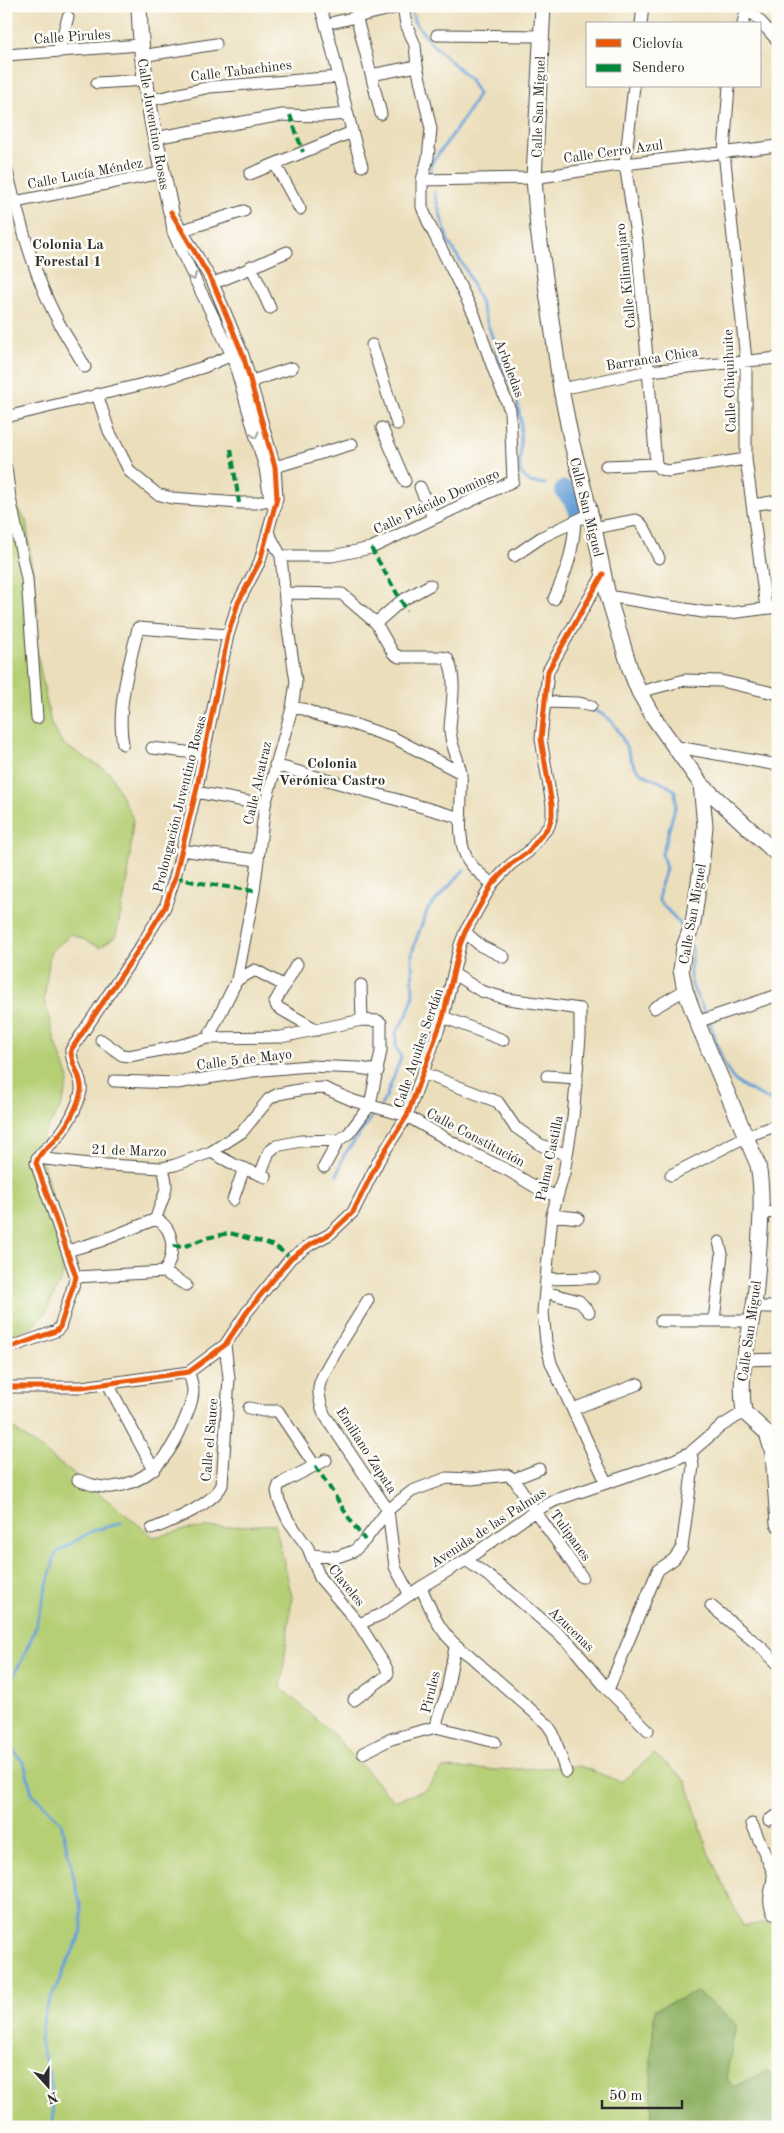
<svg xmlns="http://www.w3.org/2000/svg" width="784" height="2133" viewBox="0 0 784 2133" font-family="'Old Standard TT',serif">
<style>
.green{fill:#b5cf74;stroke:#707d50}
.forest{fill:#90b266;stroke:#5e6e48}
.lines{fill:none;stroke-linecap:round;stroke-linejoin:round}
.stream{stroke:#68a0d7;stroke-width:3}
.river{stroke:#68a0d7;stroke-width:19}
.minor-casing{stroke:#484641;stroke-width:13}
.tertiary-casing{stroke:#484641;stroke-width:17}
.minor{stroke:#fff;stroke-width:11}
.tertiary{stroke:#fff;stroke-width:15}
.quiet{stroke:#00873e;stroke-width:4;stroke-dasharray:8 4;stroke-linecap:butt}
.cycleway-casing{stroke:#fdfcf7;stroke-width:8}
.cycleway{stroke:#e8590c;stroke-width:5}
.oneway{stroke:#a0a0a0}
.labels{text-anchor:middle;stroke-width:5;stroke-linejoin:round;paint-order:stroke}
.street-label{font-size:14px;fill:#2b2b2b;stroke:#fdfcf7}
.neighbourhood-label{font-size:15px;font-weight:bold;fill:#2b2b2b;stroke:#fdfcf7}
</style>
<rect width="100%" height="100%" fill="#fdfcf7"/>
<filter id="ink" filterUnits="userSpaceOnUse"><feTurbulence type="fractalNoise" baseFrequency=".02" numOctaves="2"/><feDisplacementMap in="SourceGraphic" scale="10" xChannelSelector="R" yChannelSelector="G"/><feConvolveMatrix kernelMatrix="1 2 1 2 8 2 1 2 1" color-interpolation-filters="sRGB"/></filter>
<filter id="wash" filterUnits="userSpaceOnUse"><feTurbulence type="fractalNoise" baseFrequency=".0096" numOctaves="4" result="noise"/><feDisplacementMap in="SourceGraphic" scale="20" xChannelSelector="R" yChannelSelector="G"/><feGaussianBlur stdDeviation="1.12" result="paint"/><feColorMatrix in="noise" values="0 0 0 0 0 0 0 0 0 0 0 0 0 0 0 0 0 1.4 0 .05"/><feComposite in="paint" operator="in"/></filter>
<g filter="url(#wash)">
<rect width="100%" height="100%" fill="#ebdebb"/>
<path class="green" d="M6 492 26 520 38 612 30 617 51 724 63 744 110 773 133 819 128 879 116 936 100 947 71 934 50 953 44 1000 55 1041 69 1079 62 1105 38 1143 58 1221 63 1275 45 1314 31 1328 6 1335Z
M6 1423 87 1484 154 1537 188 1529 275 1524 292 1597 281 1688 333 1734 394 1801 425 1790 443 1768 498 1770 580 1766 621 1782 654 1754 686 1780 708 1852 743 1926 778 1921V2085L767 2071 733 2087 726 2078 736 2024 655 2009 651 2058 652 2127H6Z"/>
<path class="forest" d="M697 1992 736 2024 726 2078 734 2087 768 2071 778 2085V2127H652L651 2058 655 2009Z"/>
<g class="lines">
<path class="stream" d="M411 6 414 21 431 43 469 78 478 94C466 119 447 141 431 164L432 175
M434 192 448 241 466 270 479 299 505 374 516 396 521 422 520 461 521 473 529 482 545 484
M591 709C615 718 618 729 628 751 630 757 633 765 637 769 647 779 664 781 675 791L676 804 662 854 666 869 660 888 659 901C667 911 679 919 684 931
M691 946C695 954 689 964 690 974 690 988 701 1002 706 1015
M709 1021C716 1038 723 1073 738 1083 752 1093 765 1094 778 1107
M381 1105 386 1097 401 1057 396 1047V1033L407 1015 413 998 412 953 417 937 428 909 464 870
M337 1175 344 1155 377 1110
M6 1689 22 1660 34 1632 56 1553 92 1531 121 1523
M6 1726 11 1748 24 1763 32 1793 61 1822 81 1908 82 1931 45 2011 40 2041 50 2078 54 2127"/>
<path class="river" d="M564 490 576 504 578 511"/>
</g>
</g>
<g filter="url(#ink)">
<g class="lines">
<g class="minor-casing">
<path id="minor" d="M320 6C337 59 345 113 362 166
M747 7 778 41
M356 15 381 114
M641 24 643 6
M743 24 747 6
M437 35 541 36
M58 52 68 17
M6 55 140 45
M141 56 216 44
M371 75 417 66
M97 83 145 80
M634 86 625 164 637 241 656 464
M729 86 724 152 746 360V459L766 608
M147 101 210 87 339 77
M154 138 282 115 323 116 347 114
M275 164 300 209
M6 168C18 214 34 276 56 317 64 334 76 350 85 367
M250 174 352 132
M422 180 534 178 625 164 778 146
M15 202 161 173
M171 217 173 232 184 257 232 355 265 468 270 500 275 508
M176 232 244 211
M251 266 270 308
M213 283C238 275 262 262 287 252
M372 345 397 424
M252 381 292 368
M561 389 649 371 778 358
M97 394 109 431 130 472 157 494 172 498 239 503H256L276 498
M6 417 164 379 204 367 232 355
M382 428 405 481
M606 466 656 464 660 469 668 471 746 459
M275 467 352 444
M6 468 10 498 27 579 37 718
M420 487 433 518
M752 505 778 501
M594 528 636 520C646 524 653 548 659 558
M281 556H332L371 548 513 481 510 410 494 371 474 314 429 224 422 207V180L428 158 431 129 417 66 415 45 406 24 403 6 335 22
M514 556 542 537 590 514
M286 593 342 594 376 623 393 653 399 657H440L447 658C458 677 451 708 450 729 450 744 459 759 461 774 463 798 455 840 468 860 474 870 484 877 492 884
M608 596 703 612 730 613 778 607
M554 599C567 570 573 553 575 521
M376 623 401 601 430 585
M639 692 685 680 721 681 778 694
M545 702 579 703 591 706
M292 708 304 709 320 716 347 722 394 738 461 773
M123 744C116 709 130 662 138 628L228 635
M672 746 778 765
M152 748 203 754
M275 765 461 818
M196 792 265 805
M181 850 257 860
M465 932 481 946 504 957
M297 964 275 1002 277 1007 317 1030
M454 974 481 991 508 999 580 1009V1037L573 1118 564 1173 552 1215 543 1312 546 1342 551 1363 606 1482
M237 980 255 970 285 986
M361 985 362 1020
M654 1008 685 990
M443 1017 503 1040
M697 1022 778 995
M208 1038 237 980 254 891 265 805 292 708 296 682 287 622 281 556 268 532
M101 1040 122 1055 129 1056 166 1049 208 1038 281 1037 362 1020 378 1021 381 1023V1051L370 1105 349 1133 339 1140 301 1141 276 1146 269 1152 260 1175
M423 1073 498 1102 515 1127 541 1145 567 1155
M547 1076 577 1078
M114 1081 177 1083 252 1071 309 1066 359 1068 378 1071
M211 1152 235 1165 266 1177
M37 1158 89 1164 162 1168 175 1165 211 1152 242 1132 269 1099 278 1094 304 1089 324 1088 354 1101 407 1116 464 1149 509 1171 542 1191 557 1196
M324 1167 339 1140
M671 1175 747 1136 778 1125
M233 1200 244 1168
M761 1213 778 1212
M552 1215 578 1218
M67 1251 101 1241 156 1219
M164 1272 186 1285
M76 1277 164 1272C175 1256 176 1229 156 1219 161 1198 172 1190 162 1168
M546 1279 594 1278
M545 1292 579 1301 589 1312
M368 1300C359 1316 320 1373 319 1387 318 1396 321 1405 324 1414L388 1510 395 1567 410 1595
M754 1307H778
M714 1320 722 1254 719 1242
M661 1321H751
M6 1349 56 1331 60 1327 76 1277 36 1163C39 1152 48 1148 55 1140 66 1128 78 1107 81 1091 83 1077 70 1064 71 1050L141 946 165 907 175 877 196 792 228 635 238 603 260 561 277 498 275 467 243 355 213 283 171 212
M743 1360 778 1359
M108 1384 154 1470
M6 1387H82L189 1372 225 1345 247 1312 291 1258 311 1244 330 1234 353 1212 379 1160 407 1116 443 1017 460 945 465 932 492 884 511 864 528 852 549 826 552 816V805L541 739 548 671 603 574
M249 1408 263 1411H278L315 1466
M573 1409 638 1384
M326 1460 285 1481 279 1485 277 1491 279 1501 288 1520 308 1548 320 1578 359 1624 386 1667 388 1673 385 1677 354 1700
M514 1479 539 1469
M78 1480C89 1484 100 1488 112 1487 148 1483 170 1456 183 1424 187 1413 193 1403 193 1391 193 1385 190 1378 189 1372
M152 1529C172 1521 212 1505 222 1485L229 1378 225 1345
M311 1555 337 1557 354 1551 365 1540 388 1510 412 1491 447 1478 472 1479 507 1475 514 1479 535 1511 582 1577
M466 1560 504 1587 570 1644 608 1690 648 1730
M421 1587C434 1617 441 1637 469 1655L547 1724 553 1733 566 1772
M711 1606 762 1648 778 1664
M359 1624 382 1614 421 1587 466 1560 535 1511 556 1500 674 1460 691 1452 720 1427 744 1412
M608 1690 658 1570 674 1559 682 1548 693 1466 691 1452
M436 1727 495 1742
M363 1753 391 1739 436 1727 438 1717 446 1696 455 1647
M769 1820 778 1815
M752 1824 773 1872C774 1888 765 1897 773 1913L778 1914"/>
</g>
<g class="tertiary-casing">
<path id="tertiary" d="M139 6C141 78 156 143 171 212
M543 6 534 178 538 229 561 389 572 444 594 528 608 596 631 672 639 692 654 718 701 784 778 855
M701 784 705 826 701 868 693 923 684 947 681 970 685 990 697 1022 758 1165C764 1197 760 1229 758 1261 757 1276 756 1291 754 1306 748 1345 738 1371 744 1412L767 1433 773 1453 778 1524"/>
</g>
<use href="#minor" class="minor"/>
<use href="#tertiary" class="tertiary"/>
<path class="quiet" d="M290 115 303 152
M231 449 239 503
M371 548 407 611
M175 877 194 882 254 891
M173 1246 183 1247 206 1238 230 1233 275 1246 291 1258
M315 1466C333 1490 346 1517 365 1540"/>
<g class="cycleway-casing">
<path id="cycleway" d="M6 1349 56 1331 60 1327 76 1277 36 1163C39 1152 48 1148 55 1140 66 1128 78 1107 81 1091 83 1077 70 1064 71 1050L141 946 165 907 175 877 196 792 228 635 238 603 260 561 277 498 275 467 243 355 213 283 171 212
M6 1387H82L189 1372 225 1345 247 1312 291 1258 311 1244 330 1234 353 1212 379 1160 407 1116 443 1017 460 945 465 932 492 884 511 864 528 852 549 826 552 816V805L541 739 548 671 603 574"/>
</g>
<use href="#cycleway" class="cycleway"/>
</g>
<defs><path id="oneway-chevron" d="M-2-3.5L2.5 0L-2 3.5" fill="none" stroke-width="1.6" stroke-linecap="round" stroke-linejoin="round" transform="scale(1.25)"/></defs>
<g class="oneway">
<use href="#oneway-chevron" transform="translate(193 277) rotate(65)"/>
<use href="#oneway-chevron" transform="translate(255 435) rotate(74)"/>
</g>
</g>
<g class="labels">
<g class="street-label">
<text transform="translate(72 36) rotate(-4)" y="5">Calle Pirules</text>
<text transform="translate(241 70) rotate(-7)" y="5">Calle Tabachines</text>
<text transform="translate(538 107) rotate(-88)" y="5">Calle San Miguel</text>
<text transform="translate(154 124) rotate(80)" y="5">Calle Juventino Rosas</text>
<text transform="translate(613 151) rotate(-8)" y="5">Calle Cerro Azul</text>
<text transform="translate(85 173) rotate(-11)" y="5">Calle Lucía Méndez</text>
<text transform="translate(625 276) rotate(-96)" y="5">Calle Kilimanjaro</text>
<text transform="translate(652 358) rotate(-9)" y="5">Barranca Chica</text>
<text transform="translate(510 368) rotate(69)" y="5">Arboledas</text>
<text transform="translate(729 381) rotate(-92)" y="5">Calle Chiquihuite</text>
<text transform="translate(436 501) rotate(-25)" y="5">Calle Plácido Domingo</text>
<text transform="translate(587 507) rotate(76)" y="5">Calle San Miguel</text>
<text transform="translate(257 783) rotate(-77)" y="5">Calle Alcatraz</text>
<text transform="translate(179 804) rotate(-76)" y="5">Prolongación Juventino Rosas</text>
<text transform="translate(692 914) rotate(-80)" y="5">Calle San Miguel</text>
<text transform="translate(418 1048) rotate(-71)" y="5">Calle Aquiles Serdán</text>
<text transform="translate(244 1059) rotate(-7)" y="5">Calle 5 de Mayo</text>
<text transform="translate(476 1137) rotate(28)" y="5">Calle Constitución</text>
<text transform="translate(129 1150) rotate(2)" y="5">21 de Marzo</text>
<text transform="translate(549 1158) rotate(-78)" y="5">Palma Castilla</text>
<text transform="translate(749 1331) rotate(-82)" y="5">Calle San Miguel</text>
<text transform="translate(209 1440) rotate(-85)" y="5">Calle el Sauce</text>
<text transform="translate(367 1450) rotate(57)" y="5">Emiliano Zapata</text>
<text transform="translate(488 1527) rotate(-33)" y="5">Avenida de las Palmas</text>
<text transform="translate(571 1535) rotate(54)" y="5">Tulipanes</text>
<text transform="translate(347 1585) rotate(51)" y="5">Claveles</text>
<text transform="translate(572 1629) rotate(44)" y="5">Azucenas</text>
<text transform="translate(430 1692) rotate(-76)" y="5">Pirules</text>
</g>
<g class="neighbourhood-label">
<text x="68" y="249">Colonia La<tspan x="68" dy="17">Forestal 1</tspan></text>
<text x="332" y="768">Colonia<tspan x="332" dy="17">Verónica Castro</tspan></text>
</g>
</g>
<rect width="784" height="2133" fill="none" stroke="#fdfcf7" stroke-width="25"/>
<rect x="586" y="22" width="175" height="65" fill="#fdfcf7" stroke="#a9a8a5"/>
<rect x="596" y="39" width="25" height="8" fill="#e8590c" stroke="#a9a8a5"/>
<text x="632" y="48" font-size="15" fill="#2b2b2b">Ciclovía</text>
<rect x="596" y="64" width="25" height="8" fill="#00873e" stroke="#a9a8a5"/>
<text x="632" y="72" font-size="15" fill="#2b2b2b">Sendero</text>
<g transform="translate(48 2086) rotate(159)" stroke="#fdfcf7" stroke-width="4" paint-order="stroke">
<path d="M0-4L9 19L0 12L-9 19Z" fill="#2b2b2b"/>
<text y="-8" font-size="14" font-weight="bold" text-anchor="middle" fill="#2b2b2b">N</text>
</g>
<path d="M602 2100v8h80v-8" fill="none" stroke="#2b2b2b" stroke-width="2.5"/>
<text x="609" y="2100" font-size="15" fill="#2b2b2b" stroke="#fdfcf7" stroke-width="4" paint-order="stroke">50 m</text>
</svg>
